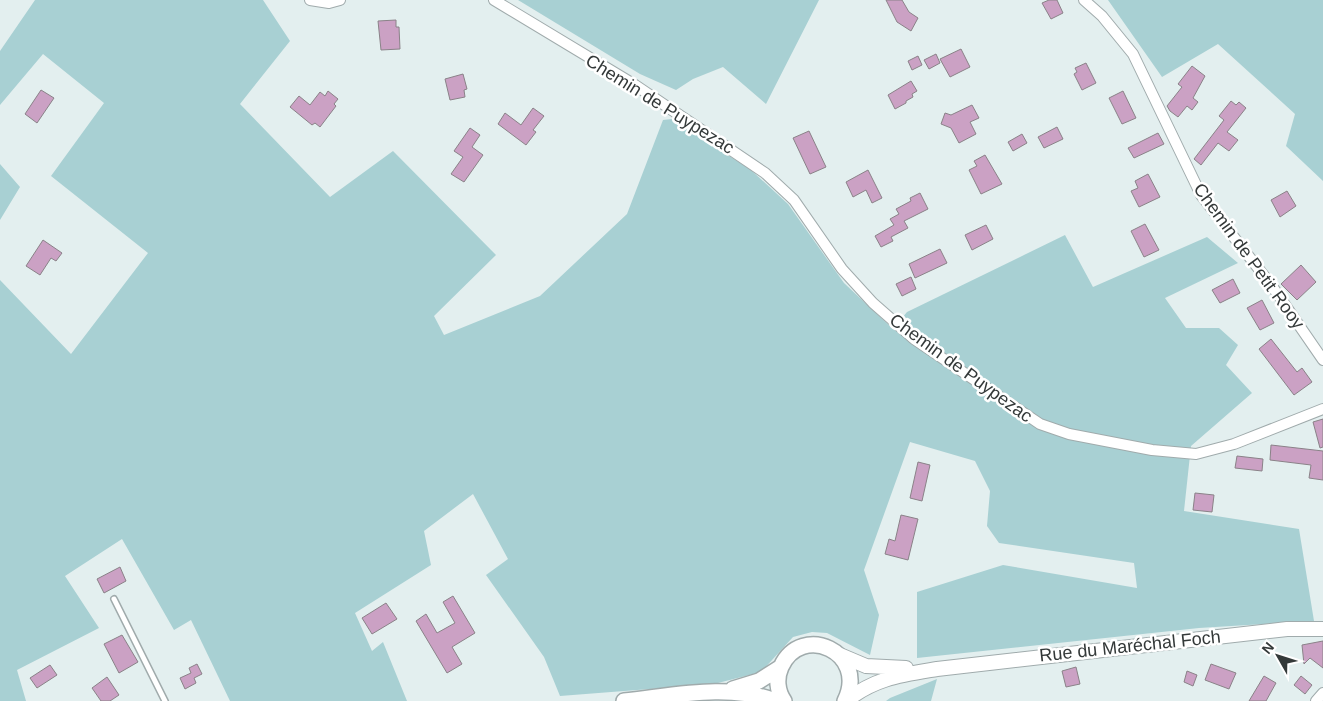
<svg xmlns="http://www.w3.org/2000/svg" width="1323" height="701" viewBox="0 0 1323 701" font-family="Arial,sans-serif">
<style>
.green{fill:#a8d0d3}
.building{fill:#cba1c4;stroke:#8a8288}
.lines{fill:none;stroke-linecap:round;stroke-linejoin:round}
.lane-casing{stroke:#a0abac;stroke-width:8}
.street-casing{stroke:#a0abac;stroke-width:12}
.secondary-casing{stroke:#a0abac;stroke-width:16}
.primary-casing{stroke:#a0abac;stroke-width:18}
.lane{stroke:#fff;stroke-width:5}
.street{stroke:#fff;stroke-width:10}
.secondary{stroke:#fff;stroke-width:14}
.primary{stroke:#fff;stroke-width:15}
.labels{text-anchor:middle;stroke-width:5;stroke-linejoin:round;paint-order:stroke}
.street-label{font-size:18px;fill:#343939;stroke:#fff}
</style>
<rect width="100%" height="100%" fill="#e3efef"/>
<path class="green" d="M35 0H263L290 41 240 104 330 197 393 151 496 255 434 316 444 335 540 296 627 214 663 120 672 119 751 170 788 204 844 283 893 329 907 312 1065 235 1093 287 1207 237 1238 263 1165 298 1186 328H1219L1238 345 1226 365 1252 393 1191 446 1184 511 1299 529 1314 621 1199 628 917 658V592L1003 565 1137 588 1134 563 999 543 987 526 990 491 975 461 910 442 864 570 879 615 870 655 827 633 812 632 793 637 761 672 714 684 560 696 544 657 486 575 508 559 473 494 424 531 431 565 355 613 372 651 383 642 407 701H230L191 620 174 630 122 539 65 576 99 628 17 670 26 701H0V280L71 354 148 253 51 176 104 103 43 54 0 105V51Z
M518 0H819L766 104 723 67 693 79 676 90 640 74Z
M1108 0H1323V181L1286 146 1295 114 1218 44 1162 77Z
M0 164 20 187 0 220Z
M937 679 931 701H886L890 698Z"/>
<path class="building" d="M886 0H902L909 12 918 18 911 31 897 22Z
M1049 0H1057L1063 13 1051 19 1042 3Z
M396 20V27H399L400 49 381 50 378 21Z
M961 49 970 67 950 77 940 59Z
M936 54 940 63 929 69 924 60Z
M918 56 922 65 912 70 908 61Z
M1086 63 1096 83 1082 90 1074 74 1077 72 1075 68Z
M1192 66 1205 76 1193 98 1198 102 1192 110 1187 106 1178 117 1170 111 1167 106 1182 87 1178 84Z
M463 74 467 89 464 90 465 97 450 100 445 79Z
M911 81 917 91 912 94 913 97 906 101V103L895 109 888 95Z
M41 90 54 98 37 123 25 114Z
M328 91 338 99 334 104 336 106 320 127 315 123 312 125 290 107 299 96 310 105 320 92 325 96Z
M1123 91 1136 118 1122 124 1109 98Z
M1231 101 1236 105 1239 102 1246 108 1227 132 1238 140 1229 151 1218 143 1201 165 1194 159 1224 120 1219 116Z
M972 105 979 118 970 122 976 134 959 143 951 128 941 124 945 113 951 115Z
M533 108 544 116 533 130 536 132 526 145 498 124 505 113 521 125Z
M1057 127 1063 139 1044 148 1038 137Z
M470 128 480 135 472 147 483 155 464 182 451 174 463 157 454 151Z
M809 131 826 167 810 174 793 138Z
M1158 133 1164 144 1134 158 1128 148Z
M1022 134 1027 143 1013 151 1008 142Z
M985 155 1002 184 981 194 969 170 977 166 974 161Z
M868 170 882 198 872 203 866 190 853 197 846 182Z
M1148 174 1160 197 1139 207 1131 191 1138 188 1135 181Z
M1287 191 1296 206 1280 217 1271 200Z
M920 193 928 209 904 221 908 228 891 237 893 241 881 247 875 236 894 225 890 219 899 214 896 209 911 201 910 198Z
M1145 224 1159 250 1144 257 1131 231Z
M986 225 993 239 972 250 965 235Z
M43 240 62 253 56 261 51 258 40 275 26 266Z
M940 249 947 263 915 278 909 264Z
M1301 265 1316 282 1297 300 1281 284Z
M911 277 916 289 902 296 896 284Z
M1233 279 1240 293 1220 303 1212 290Z
M1262 300 1274 323 1260 330 1247 308Z
M1271 339 1297 372 1302 368 1312 382 1294 395 1259 349Z
M1323 419V447L1320 448 1313 422Z
M1271 445 1323 451V480L1309 478 1311 465 1270 460Z
M1237 456 1263 459 1262 471 1235 468Z
M918 462 930 465 922 501 910 498Z
M1195 493 1214 495 1212 512 1193 510Z
M901 515 918 519 908 560 885 554 889 539 895 541Z
M120 567 126 581 104 593 97 579Z
M453 596 475 633 452 647 462 664 447 673 416 621 426 614 437 633 455 623 443 602Z
M386 603 397 619 372 634 362 618Z
M122 635 138 662 119 673 104 644Z
M1323 641V668L1310 658 1304 664 1302 645Z
M197 664 202 674 194 678 196 683 185 689 180 678 191 673 189 668Z
M1211 664 1236 673 1229 689 1205 680Z
M50 665 57 675 37 688 30 678Z
M1076 667 1080 684 1066 687 1062 671Z
M1187 671 1197 675 1193 686 1184 682Z
M1264 676 1276 683 1266 701H1249Z
M1301 676 1312 685 1305 694 1294 685Z
M107 677 119 695 110 701H101L92 688Z"/>
<g class="lines">
<g class="lane-casing">
<path id="lane" d="M114 599 165 701"/>
</g>
<g class="street-casing">
<path id="street" d="M310 0 329 3 340 0
M494 0 635 85 765 173 794 200 842 269 873 303 914 339 1040 424 1069 434 1152 450 1196 454 1234 444 1323 409
M1084 0 1102 16 1133 54 1201 195 1272 286 1323 360
M1316 701 1323 693"/>
</g>
<g class="secondary-casing">
<path id="secondary" d="M840 655 866 666 906 668
M846 701C875 678 901 675 937 669L1287 629H1323"/>
</g>
<g class="primary-casing">
<path id="primary" d="M733 689 759 681 781 667
M624 701C673 696 728 683 775 701
M784 701C777 691 776 678 781 667 801 622 869 652 845 701"/>
</g>
<use href="#lane" class="lane"/>
<use href="#street" class="street"/>
<use href="#secondary" class="secondary"/>
<use href="#primary" class="primary"/>
</g>
<g class="labels">
<g class="street-label">
<text transform="translate(660 104) rotate(32)" y="6">Chemin de Puypezac</text>
<text transform="translate(1249 256) rotate(54)" y="6">Chemin de Petit Rooy</text>
<text transform="translate(961 368) rotate(36)" y="6">Chemin de Puypezac</text>
<text transform="translate(1130 646) rotate(-6)" y="6">Rue du Maréchal Foch</text>
</g>
</g>
<g transform="translate(1278 656) rotate(309)" stroke="#ffffff" stroke-width="4" paint-order="stroke">
<path d="M0-4L9 19L0 12L-9 19Z" fill="#343939"/>
<text y="-8" font-size="14" font-weight="bold" text-anchor="middle" fill="#343939">N</text>
</g>
</svg>
